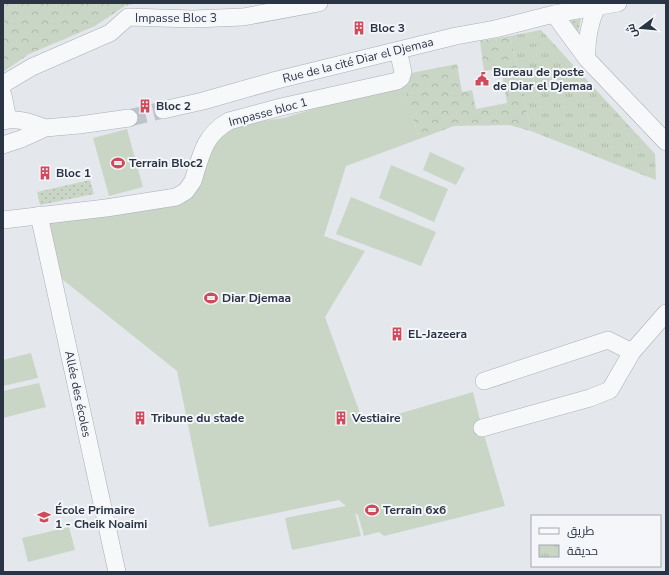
<svg xmlns="http://www.w3.org/2000/svg" width="669" height="575" viewBox="0 0 669 575" font-family="'Nunito Sans',Cairo,sans-serif">
<style>
.grass{fill:url(#grass-dots)}
.forest{fill:url(#forest-crowns)}
.park{fill:url(#park-tufts)}
.garden{fill:#c9d6c5}
.lines{fill:none;stroke-linecap:round;stroke-linejoin:round}
.minor-tunnel{stroke:#bfc3cb;stroke-width:17;stroke-dasharray:17 8;stroke-linecap:butt}
.minor-casing{stroke:#a9aeb7;stroke-width:18}
.minor{stroke:#f7f8fa;stroke-width:17}
.labels{text-anchor:middle;stroke-width:4;stroke-linejoin:round;paint-order:stroke}
.street-label{font-size:12px;fill:#2b3445;stroke:#f4f6f9}
.poi-label{font-size:12px;font-weight:bold;fill:#2b3445;stroke:#f4f6f9;text-anchor:start}
</style>
<defs>
<pattern id="grass-dots" width="8" height="8" patternUnits="userSpaceOnUse"><rect width="8" height="8" fill="#c9d6c5"/><path d="M2 2h.1M6 6h.1" fill="none" stroke="#adb8ab" stroke-width="1.8" stroke-linecap="round"/></pattern>
<pattern id="forest-crowns" width="20" height="18" patternUnits="userSpaceOnUse"><rect width="20" height="18" fill="#c9d6c5"/><path d="M2 6a3 3 0 1 1 6 0M12 15a3 3 0 1 1 6 0" fill="none" stroke="#adb8ab"/></pattern>
<pattern id="park-tufts" width="24" height="20" patternUnits="userSpaceOnUse"><rect width="24" height="20" fill="#c9d6c5"/><path d="M3 7l-1-3M5 7V3M7 7l1-3M15 17l-1-3M17 17v-4M19 17l1-3" fill="none" stroke="#adb8ab"/></pattern>
</defs>
<rect width="100%" height="100%" fill="#e4e7ec"/>
<path class="grass" d="M582 13 577 38 560 17Z
M90 180 94 194 40 205 37 192Z"/>
<path class="forest" d="M3 3H137L125 6 95 26 29 54 3 72Z
M510 36 531 131 509 125 454 126 419 139 401 75 457 64 462 92 472 90 476 109 507 103 501 68 484 71 480 41Z"/>
<path class="park" d="M541 30 655 154 656 180 531 131 510 36Z"/>
<path class="garden" d="M403 81 419 139 346 166 324 236 365 251 325 317 364 424 473 392 482 428 505 506 384 536 379 532 364 536 358 515 355 513 361 536 292 550 285 518 346 506 339 500 209 527 177 371 62 279 48 217 184 195 220 127 284 118Z
M127 129 143 187 109 196 93 138Z
M430 152 465 168 456 185 423 170Z
M391 165 448 189 434 222 379 198Z
M351 197 436 232 421 266 336 234Z
M31 353 38 378 3 386V360Z
M39 383 46 407 3 418V391Z
M69 527 75 550 28 562 22 538Z"/>
<g class="lines">
<path class="minor-tunnel" d="M129 118 163 110"/>
<g class="minor-casing">
<path id="minor" d="M554 14 587 59 666 142
M587 59C586 41 589 25 596 8
M3 86 5 83 32 67 110 33 128 17 193 19 243 17 319 3
M3 95 8 120
M163 110 203 101 277 80 456 36 495 29 554 14 618 3
M3 121C17 117 32 123 45 128
M3 145 21 139 45 128 79 125 129 118
M39 215 117 572
M3 220 106 208 176 197 186 191 193 181C201 155 204 135 229 121L281 107 397 81 401 78 403 72 398 50
M484 381 608 340 632 352
M482 428 590 398 610 390 632 352 666 313"/>
</g>
<use href="#minor" class="minor"/>
</g>
<defs>
<g id="building-bare" transform="scale(1.08)"><path d="M-4-6H4V6H1V3H-1V6H-4ZM-2.5-4.3h1.7v1.8h-1.7ZM.8-4.3h1.7v1.8H.8ZM-2.5-1h1.7V.8h-1.7ZM.8-1h1.7V.8H.8Z" fill="#d1495b" stroke="#f4f6f9" stroke-width="2.5" paint-order="stroke"/></g>
<g id="civic-bare" transform="scale(1.08)"><path d="M-.6-6.5H3V-4.5H.6V-3L4-1V1h2V6H-6V1h2V-1L-.6-3ZM-1.2 2.5V6h2.4V2.5Z" fill="#d1495b" stroke="#f4f6f9" stroke-width="2.5" paint-order="stroke"/></g>
<g id="stadium-bare" transform="scale(1.08)"><path d="M0-5a6.5 5 0 1 0 0 10a6.5 5 0 1 0 0-10ZM-3.5-1.8h7v3.6h-7Z" fill="#d1495b" stroke="#f4f6f9" stroke-width="2.5" paint-order="stroke"/></g>
<g id="school-bare" transform="scale(1.08)"><path d="M0-5L7-2L0 1L-7-2ZM-4 1L0 2.5L4 1V4Q0 6-4 4Z" fill="#d1495b" stroke="#f4f6f9" stroke-width="2.5" paint-order="stroke"/></g>
</defs>
<g fill-rule="evenodd">
<use href="#building-bare" x="359" y="28"/>
<use href="#civic-bare" x="482" y="79"/>
<use href="#building-bare" x="145" y="106"/>
<use href="#stadium-bare" x="118" y="163"/>
<use href="#building-bare" x="45" y="173"/>
<use href="#stadium-bare" x="211" y="298"/>
<use href="#building-bare" x="397" y="334"/>
<use href="#building-bare" x="140" y="418"/>
<use href="#building-bare" x="341" y="418"/>
<use href="#stadium-bare" x="372" y="510"/>
<use href="#school-bare" x="44" y="517"/>
</g>
<g class="labels">
<g class="street-label">
<text x="176" y="22">Impasse Bloc 3</text>
<text transform="translate(358 60) rotate(-14)" y="4">Rue de la cité Diar el Djemaa</text>
<text transform="translate(268 112) rotate(-15)" y="4">Impasse bloc 1</text>
<text transform="translate(78 394) rotate(78)" y="4">Allée des écoles</text>
</g>
<g class="poi-label">
<text x="370" y="32">Bloc 3</text>
<text x="493" y="76">Bureau de poste<tspan x="493" dy="14">de Diar el Djemaa</tspan></text>
<text x="156" y="110">Bloc 2</text>
<text x="129" y="167">Terrain Bloc2</text>
<text x="56" y="177">Bloc 1</text>
<text x="222" y="302">Diar Djemaa</text>
<text x="408" y="338">EL-Jazeera</text>
<text x="151" y="422">Tribune du stade</text>
<text x="352" y="422">Vestiaire</text>
<text x="55" y="514">École Primaire<tspan x="55" dy="14">1 - Cheik Noaimi</tspan></text>
<text x="383" y="514">Terrain 6x6</text>
</g>
</g>
<rect width="669" height="575" fill="none" stroke="#2b3445" stroke-width="8"/>
<rect x="531" y="515" width="130" height="52" fill="#f4f6f9" stroke="#a4a8b1"/>
<rect x="539" y="528" width="20" height="6" fill="#f7f8fa" stroke="#a4a8b1"/>
<text x="567" y="535" font-size="12" fill="#2b3445">طريق</text>
<rect x="539" y="545" width="20" height="12" fill="url(#park-tufts)" stroke="#a4a8b1"/>
<text x="567" y="555" font-size="12" fill="#2b3445">حديقة</text>
<g transform="translate(641 28) rotate(254)" stroke="#f4f6f9" stroke-width="3" paint-order="stroke">
<path d="M0-3L7 15L0 10L-7 15Z" fill="#2b3445"/>
<text y="-6" font-size="11" font-weight="bold" text-anchor="middle" fill="#2b3445">ش</text>
</g>
</svg>
